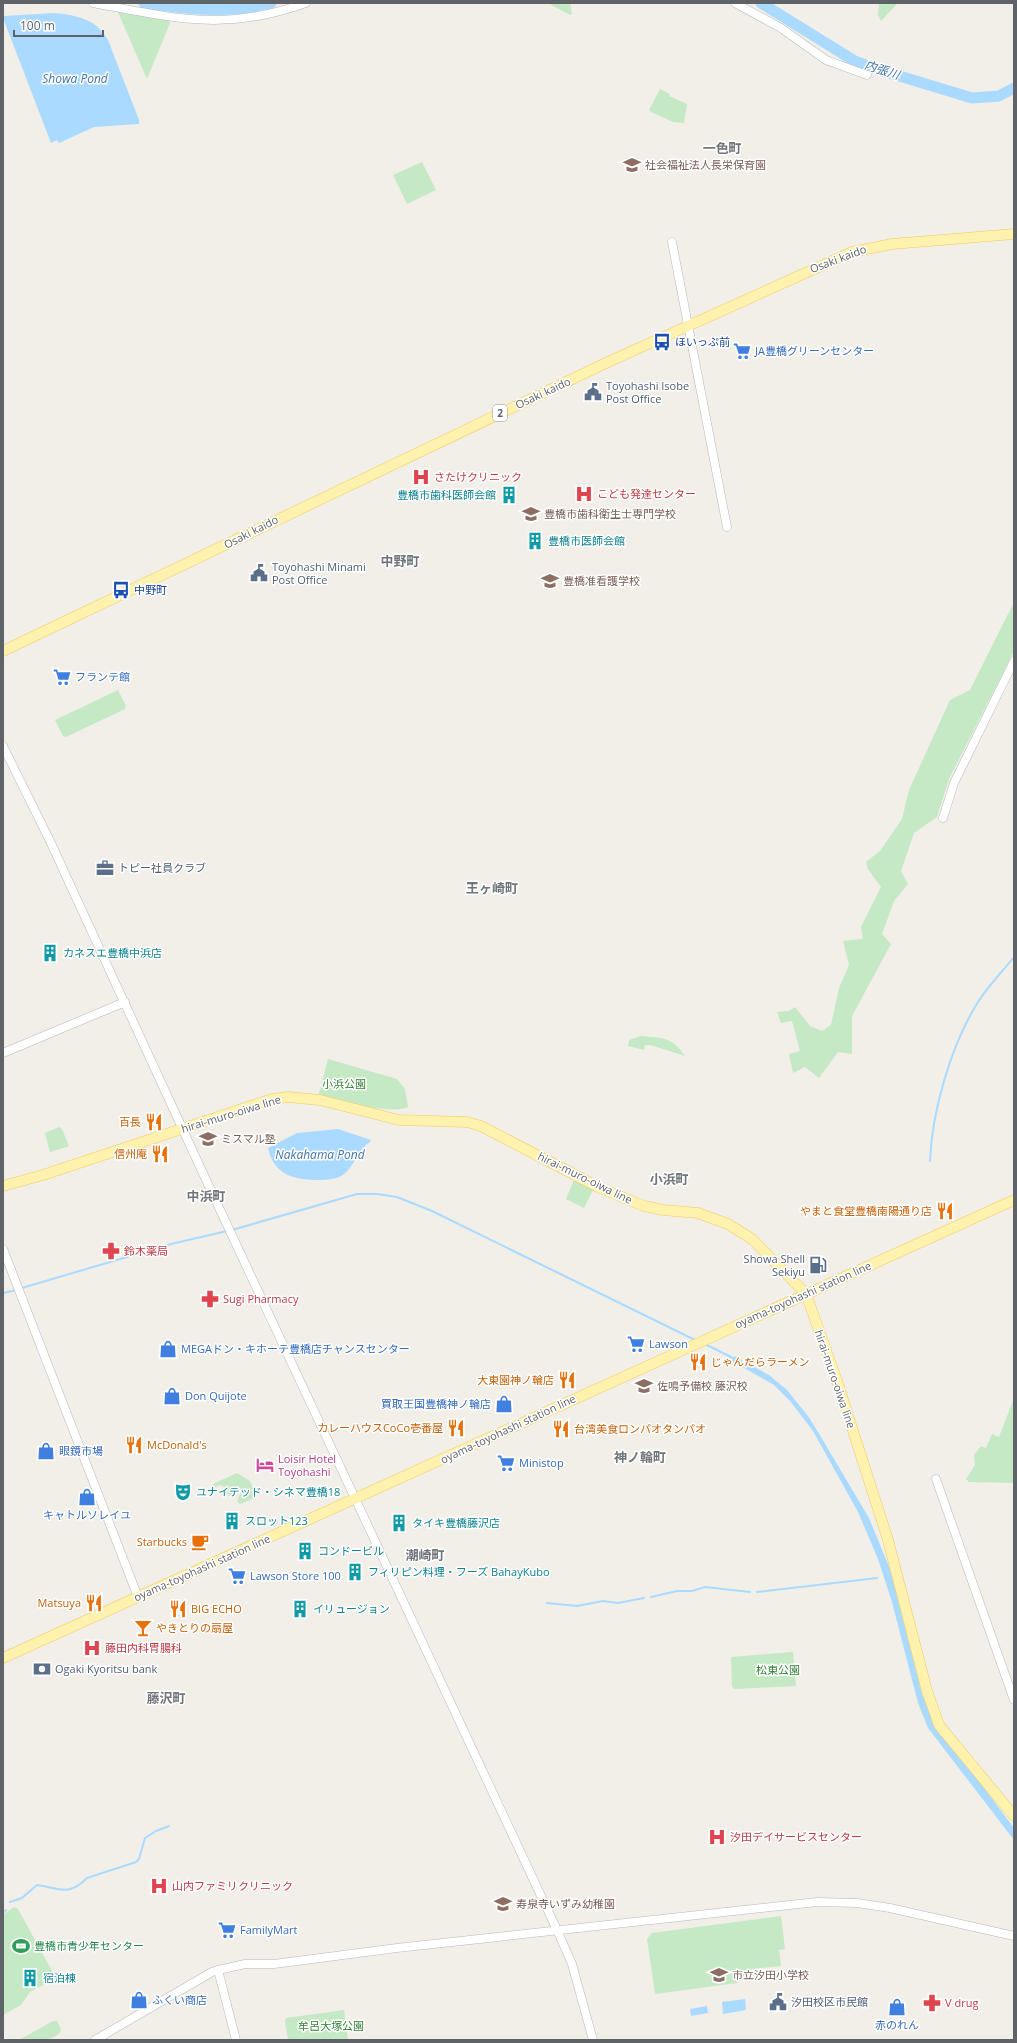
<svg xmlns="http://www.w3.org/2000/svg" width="1017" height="2043" viewBox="0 0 1017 2043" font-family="'Open Sans','Noto Sans JP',sans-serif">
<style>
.green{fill:#c5e8c5}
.water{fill:#aadaff}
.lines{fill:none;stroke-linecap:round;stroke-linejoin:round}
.stream{stroke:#aadaff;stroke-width:2}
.river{stroke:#aadaff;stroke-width:11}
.minor-casing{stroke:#b5b8bc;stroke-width:9}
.major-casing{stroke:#f2c960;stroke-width:11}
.minor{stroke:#fff;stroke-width:8}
.major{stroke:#fff2af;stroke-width:10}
.labels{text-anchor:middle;stroke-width:3;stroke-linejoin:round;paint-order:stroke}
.shield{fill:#fff;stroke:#8f9295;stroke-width:1}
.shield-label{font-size:10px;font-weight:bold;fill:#5f6368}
.education-label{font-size:11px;fill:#785e54;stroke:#fff;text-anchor:start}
.street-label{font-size:11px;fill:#5f6368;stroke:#fff}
.transit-label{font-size:11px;fill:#164399;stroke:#fff;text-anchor:start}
.shop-label{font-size:11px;fill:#366cbe;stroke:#fff;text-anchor:start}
.service-label{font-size:11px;fill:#4e5e75;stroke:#fff;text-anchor:start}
.health-label{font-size:11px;fill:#be3a42;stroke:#fff;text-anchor:start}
.culture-label{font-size:11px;fill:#0d838f;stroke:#fff;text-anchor:start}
.park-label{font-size:11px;fill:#348238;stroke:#fff}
.food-label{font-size:11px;fill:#c56008;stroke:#fff;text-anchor:end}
.hotel-label{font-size:11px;fill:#b23c85;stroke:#fff;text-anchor:start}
.leisure-label{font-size:11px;fill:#27864d;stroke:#fff;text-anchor:start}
.water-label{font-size:12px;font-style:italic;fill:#4174aa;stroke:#fff}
.quarter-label{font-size:13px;font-weight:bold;fill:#70757a;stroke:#fff}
</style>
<rect width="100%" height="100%" fill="#f1efe8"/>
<path class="green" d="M548 3H570L572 14 570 15Z
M879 3H898L881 21 878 15Z
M117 10 169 20 170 23 147 79Z
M660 89 670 94 669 96 687 104 684 123 673 122 651 112 649 110Z
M422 162 436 190 407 204 393 175Z
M1014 602V651L949 779 937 817 914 833 901 871 908 884 894 901 882 934 891 944 852 1016V1054L838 1052 819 1078 805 1067 793 1073 789 1054 800 1051 792 1021 781 1023 777 1012 789 1011 795 1007 810 1026 822 1031 831 1025 839 988 849 965 843 941 863 939 861 927 881 887 868 869 866 862 880 851 902 819 909 790 950 700 970 690Z
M118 690 126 706 125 709 66 737 63 736 55 720Z
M641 1036C663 1038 672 1037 685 1056L650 1045H645L644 1050 628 1046 629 1040Z
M328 1059 397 1079 405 1089 408 1107C394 1115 336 1101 318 1097Z
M59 1127 62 1129 69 1146 50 1152 45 1133Z
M574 1180 594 1188 584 1208 566 1199Z
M1014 1398V1483L969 1482 966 1479 975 1465 974 1455 981 1446 986 1448 992 1434 999 1437Z
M237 1473 250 1481 255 1493 252 1499 240 1504 237 1501 242 1489 237 1487 230 1496 224 1489 225 1487 219 1485 215 1488 213 1484Z
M793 1652 796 1686 734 1689 732 1686 731 1657Z
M14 1907 18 1909 56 1978 30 1992 21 2005 3 2015V1915Z
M781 1916 785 1949 779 1950 781 1966 752 1969 737 1983 655 1994 647 1939 652 1933Z
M344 2010 348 2040H288L285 2021 286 2018Z
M53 2021H57L61 2030C56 2043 31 2040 19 2040Z"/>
<path class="water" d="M54 13C76 15 97 19 108 40L139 120V124L94 127 59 143 57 140 51 143 3 18 4 16Z
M338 1129 371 1140 370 1142C359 1148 354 1167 343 1175 337 1179 327 1180 319 1180 294 1180 274 1175 268 1148L297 1133Z
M734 1356 769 1375 787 1390 808 1416 821 1437 869 1518 890 1569 922 1694 932 1719 1014 1828V1840L928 1728 918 1703 892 1602 878 1559 858 1512 813 1431 790 1401 774 1385 732 1361Z
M745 1999 746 2010 723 2014 722 2002Z
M707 2006 708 2013 691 2016 690 2009Z"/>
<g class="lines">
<path class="stream" d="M930 1161C932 1111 951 1045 978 1002 988 986 1002 972 1014 957
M232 1230 357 1194H377L397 1197 432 1211 695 1340
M22 1288 171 1244 227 1231
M3 1293 16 1290
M705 1344 735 1359
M757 1592 877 1578
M651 1597 677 1591H692L705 1587 750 1592
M547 1603 577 1606 603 1601 618 1603 644 1598
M10 1902 22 1898 37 1885C60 1888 68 1897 87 1878L136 1862 139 1859 145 1838 156 1831 169 1826
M3 1913 6 1910"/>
<path class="river" d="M144 3C187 9 229 14 271 3
M761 3 853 60 873 68 972 98 999 96 1014 88"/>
<g class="minor-casing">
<path id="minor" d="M93 3C174 18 225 32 306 3
M735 3 781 28 826 60 867 75
M672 242 727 527
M3 746 50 841 207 1182 557 1930 572 1964 593 2040
M943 818 954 783 1014 661
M3 1053 125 1002
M3 1249 138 1597
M936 1479 1014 1700
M218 1970 236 2040
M95 2040 212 1972 218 1970 245 1964H274L397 1948 817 1902 857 1903 890 1908 1014 1936"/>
</g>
<g class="major-casing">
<path id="major" d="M3 651 608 362 852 252 892 244 1014 234
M3 1186 43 1175 272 1099 288 1097 320 1100 399 1120 467 1122 481 1126 600 1188 644 1206 663 1210 698 1213 728 1224 752 1239 806 1294 837 1381 888 1540 927 1691 939 1725 1014 1816
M3 1658 1014 1200"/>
</g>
<use href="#minor" class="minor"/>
<use href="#major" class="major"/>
</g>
<defs>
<g id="school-bare" transform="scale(1.38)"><path d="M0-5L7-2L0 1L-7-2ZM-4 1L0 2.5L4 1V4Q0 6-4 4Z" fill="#8d6e63" stroke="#fff" stroke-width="2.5" paint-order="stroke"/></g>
<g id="bus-bare" transform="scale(1.38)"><path d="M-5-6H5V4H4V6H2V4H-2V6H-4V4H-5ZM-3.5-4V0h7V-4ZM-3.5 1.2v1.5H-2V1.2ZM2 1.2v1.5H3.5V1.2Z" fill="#1a4fb4" stroke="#fff" stroke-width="2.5" paint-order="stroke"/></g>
<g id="supermarket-bare" transform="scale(1.38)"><path d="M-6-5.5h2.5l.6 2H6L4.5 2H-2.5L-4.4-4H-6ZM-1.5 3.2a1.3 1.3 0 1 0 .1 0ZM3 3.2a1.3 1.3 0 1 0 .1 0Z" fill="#3f7fe0" stroke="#fff" stroke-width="2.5" paint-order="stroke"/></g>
<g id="civic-bare" transform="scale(1.38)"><path d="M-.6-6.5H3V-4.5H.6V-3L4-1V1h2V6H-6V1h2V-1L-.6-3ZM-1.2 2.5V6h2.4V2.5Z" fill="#5c6f8a" stroke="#fff" stroke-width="2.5" paint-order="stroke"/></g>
<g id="hospital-bare" transform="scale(1.38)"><path d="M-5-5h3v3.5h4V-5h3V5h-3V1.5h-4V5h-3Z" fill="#e0444e" stroke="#fff" stroke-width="2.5" paint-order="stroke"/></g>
<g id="building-bare" transform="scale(1.38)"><path d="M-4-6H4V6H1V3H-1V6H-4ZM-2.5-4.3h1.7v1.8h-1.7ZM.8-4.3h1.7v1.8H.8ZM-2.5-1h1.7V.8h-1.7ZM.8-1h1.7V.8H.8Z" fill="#0f9aa8" stroke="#fff" stroke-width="2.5" paint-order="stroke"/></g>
<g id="university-bare" transform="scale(1.38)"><path d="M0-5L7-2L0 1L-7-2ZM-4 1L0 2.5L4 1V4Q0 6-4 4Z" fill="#8d6e63" stroke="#fff" stroke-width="2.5" paint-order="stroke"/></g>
<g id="office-bare" transform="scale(1.38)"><path d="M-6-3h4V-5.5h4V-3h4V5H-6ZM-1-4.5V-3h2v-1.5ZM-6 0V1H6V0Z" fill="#5c6f8a" stroke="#fff" stroke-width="2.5" paint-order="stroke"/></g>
<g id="restaurant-bare" transform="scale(1.38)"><path d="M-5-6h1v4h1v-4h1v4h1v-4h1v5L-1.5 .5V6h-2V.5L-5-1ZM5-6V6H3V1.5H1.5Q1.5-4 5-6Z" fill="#e8710a" stroke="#fff" stroke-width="2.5" paint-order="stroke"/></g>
<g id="pharmacy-bare" transform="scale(1.38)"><path d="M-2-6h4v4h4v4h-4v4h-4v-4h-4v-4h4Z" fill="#e0444e" stroke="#fff" stroke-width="2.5" paint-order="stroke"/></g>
<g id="fuel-bare" transform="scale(1.38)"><path d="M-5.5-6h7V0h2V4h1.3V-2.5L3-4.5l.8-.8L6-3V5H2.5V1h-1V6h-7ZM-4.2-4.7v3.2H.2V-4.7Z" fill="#5c6f8a" stroke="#fff" stroke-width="2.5" paint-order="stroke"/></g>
<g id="shop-bare" transform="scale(1.38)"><path d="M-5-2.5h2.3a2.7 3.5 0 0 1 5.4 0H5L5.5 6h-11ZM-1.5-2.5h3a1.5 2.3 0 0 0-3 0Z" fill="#3f7fe0" stroke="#fff" stroke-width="2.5" paint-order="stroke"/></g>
<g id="hotel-bare" transform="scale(1.38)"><path d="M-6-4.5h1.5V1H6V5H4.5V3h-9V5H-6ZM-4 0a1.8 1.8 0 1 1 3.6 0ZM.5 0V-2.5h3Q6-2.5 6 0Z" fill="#d1479c" stroke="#fff" stroke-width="2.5" paint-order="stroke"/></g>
<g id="theatre-bare" transform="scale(1.38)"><path d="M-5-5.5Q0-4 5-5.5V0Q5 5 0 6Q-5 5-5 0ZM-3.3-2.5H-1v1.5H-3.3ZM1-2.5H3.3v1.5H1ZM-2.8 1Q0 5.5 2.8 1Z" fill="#0f9aa8" stroke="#fff" stroke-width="2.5" paint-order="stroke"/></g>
<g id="cafe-bare" transform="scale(1.38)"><path d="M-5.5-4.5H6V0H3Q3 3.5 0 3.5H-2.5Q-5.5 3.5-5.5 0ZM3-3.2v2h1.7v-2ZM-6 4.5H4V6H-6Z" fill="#e8710a" stroke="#fff" stroke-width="2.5" paint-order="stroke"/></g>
<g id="bar-bare" transform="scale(1.38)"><path d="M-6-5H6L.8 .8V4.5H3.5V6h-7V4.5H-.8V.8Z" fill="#e8710a" stroke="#fff" stroke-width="2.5" paint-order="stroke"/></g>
<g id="bank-bare" transform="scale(1.38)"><path d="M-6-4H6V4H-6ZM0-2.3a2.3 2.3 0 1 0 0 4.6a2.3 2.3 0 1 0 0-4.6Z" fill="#5c6f8a" stroke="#fff" stroke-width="2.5" paint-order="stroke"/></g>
<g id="stadium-bare" transform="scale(1.38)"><path d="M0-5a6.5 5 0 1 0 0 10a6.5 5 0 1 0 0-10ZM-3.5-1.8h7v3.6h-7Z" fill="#2e9e5b" stroke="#fff" stroke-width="2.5" paint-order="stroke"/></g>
</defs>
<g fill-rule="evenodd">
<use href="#school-bare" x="632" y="165"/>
<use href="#bus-bare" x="662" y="342"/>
<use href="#supermarket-bare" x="742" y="351"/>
<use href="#civic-bare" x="593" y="392"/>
<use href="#hospital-bare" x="421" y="477"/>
<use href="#hospital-bare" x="584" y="494"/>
<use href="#building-bare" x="509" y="495"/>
<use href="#university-bare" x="531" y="514"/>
<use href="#building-bare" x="535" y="541"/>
<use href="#civic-bare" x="259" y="573"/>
<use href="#university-bare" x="550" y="581"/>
<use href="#bus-bare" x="121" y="590"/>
<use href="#supermarket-bare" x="62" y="677"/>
<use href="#office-bare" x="105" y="868"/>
<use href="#building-bare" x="50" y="953"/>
<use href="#restaurant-bare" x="154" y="1122"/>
<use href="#school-bare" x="208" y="1139"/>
<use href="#restaurant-bare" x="160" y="1154"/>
<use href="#restaurant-bare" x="945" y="1211"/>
<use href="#pharmacy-bare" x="111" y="1251"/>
<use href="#fuel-bare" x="818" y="1265"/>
<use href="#pharmacy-bare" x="210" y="1299"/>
<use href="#supermarket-bare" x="636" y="1344"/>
<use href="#shop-bare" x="168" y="1349"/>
<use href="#restaurant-bare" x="698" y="1362"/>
<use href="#restaurant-bare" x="567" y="1380"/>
<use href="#school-bare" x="644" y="1386"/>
<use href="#shop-bare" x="172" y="1396"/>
<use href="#shop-bare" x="504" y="1404"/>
<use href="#restaurant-bare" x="456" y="1428"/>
<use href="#restaurant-bare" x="561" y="1429"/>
<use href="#restaurant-bare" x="134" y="1445"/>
<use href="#shop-bare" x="46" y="1451"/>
<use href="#supermarket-bare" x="506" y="1463"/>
<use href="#hotel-bare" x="265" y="1465"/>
<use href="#theatre-bare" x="183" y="1492"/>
<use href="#shop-bare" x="87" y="1497"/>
<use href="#building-bare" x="232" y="1521"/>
<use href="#building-bare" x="399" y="1523"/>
<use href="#cafe-bare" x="200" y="1542"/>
<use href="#building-bare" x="305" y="1551"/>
<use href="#building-bare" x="355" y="1572"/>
<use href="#supermarket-bare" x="237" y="1576"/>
<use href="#restaurant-bare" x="94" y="1603"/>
<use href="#restaurant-bare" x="178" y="1609"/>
<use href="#building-bare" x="300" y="1609"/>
<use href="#bar-bare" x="143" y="1628"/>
<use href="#hospital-bare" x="92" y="1648"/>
<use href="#bank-bare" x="42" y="1669"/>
<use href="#hospital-bare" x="717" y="1837"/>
<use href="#hospital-bare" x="159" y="1886"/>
<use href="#school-bare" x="503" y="1904"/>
<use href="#supermarket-bare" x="227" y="1930"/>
<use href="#stadium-bare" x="21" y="1946"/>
<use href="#school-bare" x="719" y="1975"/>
<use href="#building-bare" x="30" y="1978"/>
<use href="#shop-bare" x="139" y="2000"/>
<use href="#civic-bare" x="778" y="2002"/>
<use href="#pharmacy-bare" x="932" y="2003"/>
<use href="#shop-bare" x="897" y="2007"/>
</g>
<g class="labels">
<rect class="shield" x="493" y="405" width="14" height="16" rx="3"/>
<g class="shield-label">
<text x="500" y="417">2</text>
</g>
<g class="education-label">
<text x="645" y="169">社会福祉法人長栄保育園</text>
<text x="544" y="518">豊橋市歯科衛生士専門学校</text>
<text x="563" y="585">豊橋准看護学校</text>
<text x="221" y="1143">ミスマル塾</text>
<text x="657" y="1390">佐鳴予備校 藤沢校</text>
<text x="516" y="1908">寿泉寺いずみ幼稚園</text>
<text x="732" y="1979">市立汐田小学校</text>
</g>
<g class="street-label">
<text transform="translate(838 259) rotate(-21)" y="4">Osaki kaido</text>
<text transform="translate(543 393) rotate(-25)" y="4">Osaki kaido</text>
<text transform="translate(251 532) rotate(-27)" y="4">Osaki kaido</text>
<text transform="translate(231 1114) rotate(-17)" y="4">hirai-muro-oiwa line</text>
<text transform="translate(585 1178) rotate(26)" y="4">hirai-muro-oiwa line</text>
<text transform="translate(803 1295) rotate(-24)" y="4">oyama-toyohashi station line</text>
<text transform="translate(835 1379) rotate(71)" y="4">hirai-muro-oiwa line</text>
<text transform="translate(508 1429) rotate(-25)" y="4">oyama-toyohashi station line</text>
<text transform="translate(202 1568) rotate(-24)" y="4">oyama-toyohashi station line</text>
</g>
<g class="transit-label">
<text x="675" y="346">ほいっぷ前</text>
<text x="134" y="594">中野町</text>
</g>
<g class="shop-label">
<text x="755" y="355">JA豊橋グリーンセンター</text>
<text x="75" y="681">フランテ館</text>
<text x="649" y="1348">Lawson</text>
<text x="181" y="1353">MEGAドン・キホーテ豊橋店チャンスセンター</text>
<text x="185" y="1400">Don Quijote</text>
<text x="491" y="1408" text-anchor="end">買取王国豊橋神ノ輪店</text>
<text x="59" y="1455">眼鏡市場</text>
<text x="519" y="1467">Ministop</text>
<text x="87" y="1519" text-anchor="middle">キャトルソレイユ</text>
<text x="250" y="1580">Lawson Store 100</text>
<text x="240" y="1934">FamilyMart</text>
<text x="152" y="2004">ふくい商店</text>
<text x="897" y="2029" text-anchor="middle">赤のれん</text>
</g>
<g class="service-label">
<text x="606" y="390">Toyohashi Isobe<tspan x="606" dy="13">Post Office</tspan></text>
<text x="272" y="571">Toyohashi Minami<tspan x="272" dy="13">Post Office</tspan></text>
<text x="118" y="872">トピー社員クラブ</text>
<text x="805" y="1263" text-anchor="end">Showa Shell<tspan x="805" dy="13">Sekiyu</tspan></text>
<text x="55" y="1673">Ogaki Kyoritsu bank</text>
<text x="791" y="2006">汐田校区市民館</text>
</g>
<g class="health-label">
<text x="434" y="481">さたけクリニック</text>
<text x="597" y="498">こども発達センター</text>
<text x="124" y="1255">鈴木薬局</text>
<text x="223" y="1303">Sugi Pharmacy</text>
<text x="105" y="1652">藤田内科胃腸科</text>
<text x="730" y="1841">汐田デイサービスセンター</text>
<text x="172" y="1890">山内ファミリクリニック</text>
<text x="945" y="2007">V drug</text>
</g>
<g class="culture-label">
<text x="496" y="499" text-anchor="end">豊橋市歯科医師会館</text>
<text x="548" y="545">豊橋市医師会館</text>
<text x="63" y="957">カネスエ豊橋中浜店</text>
<text x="196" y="1496">ユナイテッド・シネマ豊橋18</text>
<text x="245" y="1525">スロット123</text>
<text x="412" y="1527">タイキ豊橋藤沢店</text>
<text x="318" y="1555">コンドービル</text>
<text x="368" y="1576">フィリピン料理・フーズ BahayKubo</text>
<text x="313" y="1613">イリュージョン</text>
<text x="43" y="1982">宿泊棟</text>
</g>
<g class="park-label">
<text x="344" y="1088">小浜公園</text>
<text x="778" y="1674">松東公園</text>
<text x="331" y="2030">牟呂大塚公園</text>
</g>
<g class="food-label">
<text x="141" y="1126">百長</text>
<text x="147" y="1158">信州庵</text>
<text x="932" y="1215">やまと食堂豊橋南陽通り店</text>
<text x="711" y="1366" text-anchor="start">じゃんだらラーメン</text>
<text x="554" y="1384">大東園神ノ輪店</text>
<text x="443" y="1432">カレーハウスCoCo壱番屋</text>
<text x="574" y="1433" text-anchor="start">台湾美食ロンパオタンパオ</text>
<text x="147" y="1449" text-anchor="start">McDonald's</text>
<text x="187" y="1546">Starbucks</text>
<text x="81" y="1607">Matsuya</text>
<text x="191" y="1613" text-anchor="start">BIG ECHO</text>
<text x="156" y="1632" text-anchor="start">やきとりの扇屋</text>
</g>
<g class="hotel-label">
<text x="278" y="1463">Loisir Hotel<tspan x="278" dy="13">Toyohashi</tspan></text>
</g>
<g class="leisure-label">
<text x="34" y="1950">豊橋市青少年センター</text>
</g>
<g class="water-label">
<text transform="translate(882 70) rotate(18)" y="4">内張川</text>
<text x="75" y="83">Showa Pond</text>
<text x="320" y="1159">Nakahama Pond</text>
</g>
<g class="quarter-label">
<text x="722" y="153">一色町</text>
<text x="400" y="566">中野町</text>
<text x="492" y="893">王ヶ崎町</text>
<text x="669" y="1184">小浜町</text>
<text x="206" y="1201">中浜町</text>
<text x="640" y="1462">神ノ輪町</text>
<text x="425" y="1560">潮崎町</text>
<text x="166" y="1703">藤沢町</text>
</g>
</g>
<rect width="1017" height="2043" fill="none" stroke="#5f6368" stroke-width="8"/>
<path d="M14 30v6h89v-6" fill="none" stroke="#5f6368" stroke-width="2"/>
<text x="20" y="30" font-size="12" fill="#5f6368" stroke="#ffffff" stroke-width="3" paint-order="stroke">100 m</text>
</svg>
